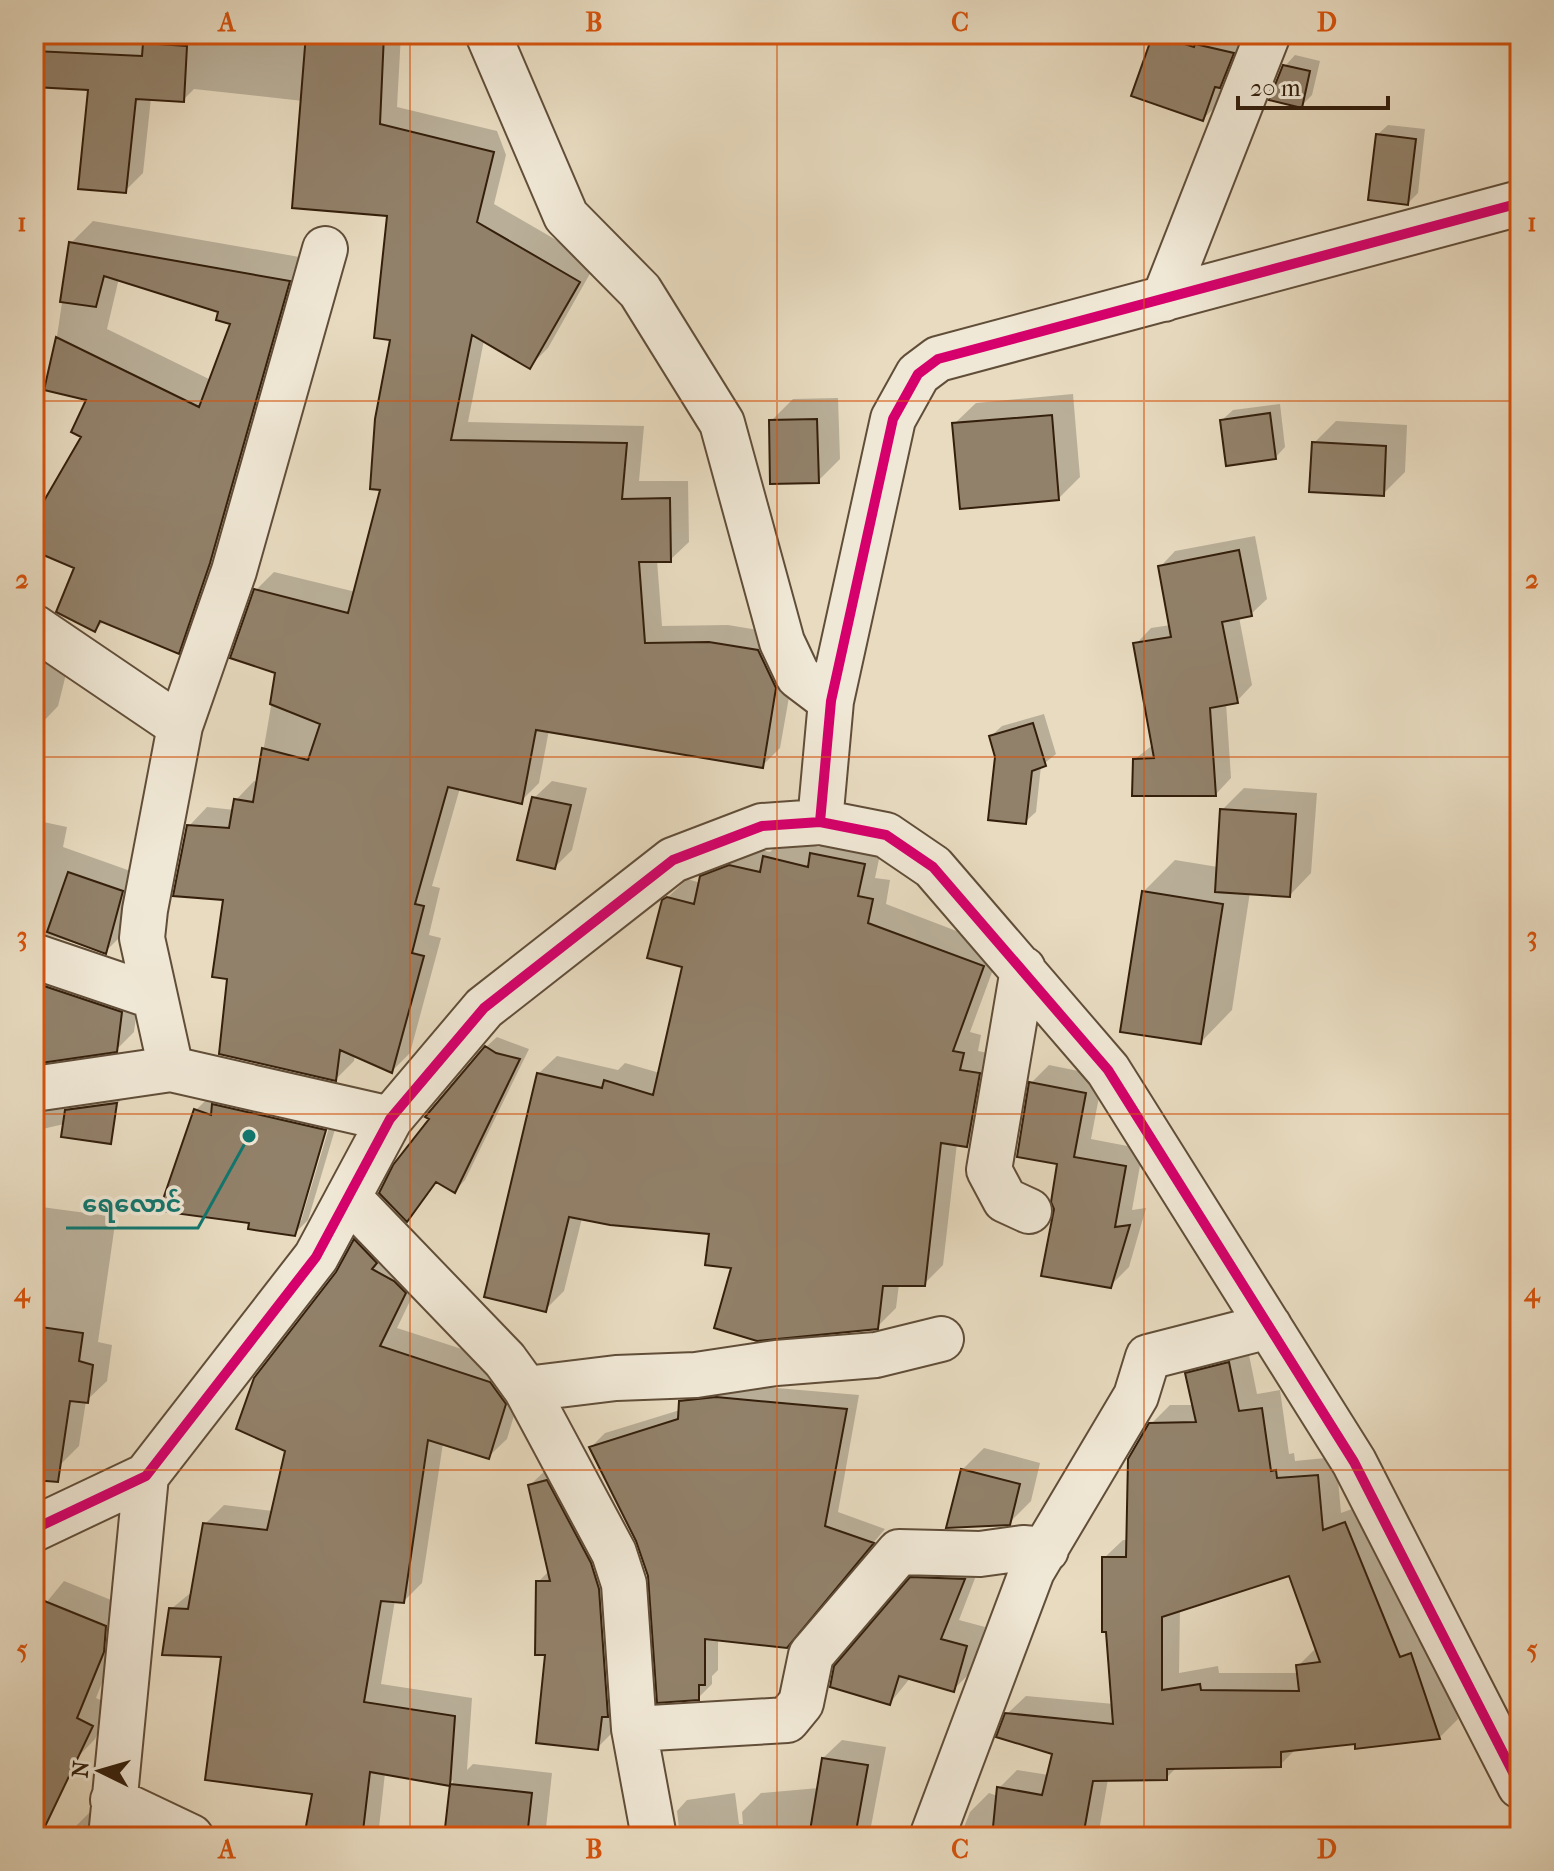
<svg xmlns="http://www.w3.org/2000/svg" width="1554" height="1871" viewBox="0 0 1554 1871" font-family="'IM FELL French Canon','Noto Sans Myanmar',serif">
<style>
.shadow{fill:#0003;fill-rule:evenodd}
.building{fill:#92816a;stroke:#341f0c;stroke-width:2;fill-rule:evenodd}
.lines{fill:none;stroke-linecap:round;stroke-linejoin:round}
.street-casing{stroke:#614e39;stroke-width:48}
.street{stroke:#f0e8d6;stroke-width:44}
.cycleway-casing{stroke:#f0e8d6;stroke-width:15}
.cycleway{stroke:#d6006c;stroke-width:10}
.grid{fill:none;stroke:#d6530c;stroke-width:2;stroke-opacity:0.55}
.leader{fill:none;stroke:#0f766e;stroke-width:3}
.callout-dot{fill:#0f766e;stroke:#f0e8d6;stroke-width:3}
.callout-label{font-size:24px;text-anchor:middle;font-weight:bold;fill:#0f766e;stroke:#f0e8d6;stroke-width:7;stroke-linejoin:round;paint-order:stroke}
.neatline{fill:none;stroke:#d6530c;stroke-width:3}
.grid-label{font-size:26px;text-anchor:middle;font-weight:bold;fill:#d6530c}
</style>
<rect width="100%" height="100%" fill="#e8dbc0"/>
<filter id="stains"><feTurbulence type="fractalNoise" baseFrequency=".0025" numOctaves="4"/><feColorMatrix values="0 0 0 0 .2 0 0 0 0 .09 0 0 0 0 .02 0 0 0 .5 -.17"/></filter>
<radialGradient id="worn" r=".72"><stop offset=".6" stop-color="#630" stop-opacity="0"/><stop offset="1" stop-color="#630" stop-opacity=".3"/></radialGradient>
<path class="shadow" d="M34 34 308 45 309 34H401L397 107 497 131 506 155 494 204 596 263 548 348 530 366 484 340 468 422 644 426 639 481H688L689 542 670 560H657L662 626 728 625 776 633 794 669 780 748 762 766 549 730 539 783 521 801 460 788 432 886 440 888 429 935 441 938 410 1053 392 1071 355 1055 354 1061 336 1079 229 977 225 898 189 826 207 807 235 810 236 800 254 781 258 782 277 671 256 590 274 572 356 592 383 488 393 338 389 214 303 101 194 89 183 100 151 98 143 173 125 191 90 88 34 85Z
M1155 34H1207L1243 43 1213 109 1203 119 1134 95Z
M1295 55 1320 61 1312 95 1302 105 1285 66Z
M1388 125 1425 129 1418 193 1408 203 1377 135Z
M93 221 311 259 200 629 178 651 104 621 95 630 77 567 34 549V522L84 436 89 398 49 389 71 243ZM119 278 221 310 232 322 211 380 107 329Z
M1073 394 1080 477 1059 498 954 424 976 403Z
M838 398 840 459 818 481 771 421 793 399Z
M1280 404 1285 447 1275 458 1222 420 1233 410Z
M1336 421 1407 425 1405 472 1383 494 1314 443Z
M1255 536 1267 599 1251 614 1239 617 1252 685 1237 701 1226 703 1231 778 1216 794 1135 759 1154 744 1136 644 1151 628 1171 625 1160 567 1175 551Z
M34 629 71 654 58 706 41 724 34 722Z
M1044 714 1056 754 1041 766 1036 812 1025 822 991 736 1002 726Z
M552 781 587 788 572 850 555 867 534 798Z
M1244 788 1317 793 1311 873 1290 895 1250 892 1232 1010 1201 1042 1143 892 1175 860 1218 867 1222 810Z
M34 820 67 827 63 847 139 874 123 934 105 952 34 931Z
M831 835 882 845 875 878 890 880 886 904 1001 948 970 1032 981 1035 978 1051 998 1055 986 1127 967 1145 957 1143 943 1265 924 1284H899L896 1308 877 1327 734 1267 711 1232 582 1218 564 1291 545 1310 538 1074 557 1056 618 1070 625 1063 660 1073 684 966 664 901 687 879 701 883 721 858 749 848 770 852 784 839 819 847Z
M34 956 139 995 134 1032 116 1050 34 1064Z
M497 1037 529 1049 465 1180 455 1191 438 1180 407 1219 486 1047Z
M1049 1065 1103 1076 1091 1139 1143 1149 1132 1210 1146 1208 1129 1267 1111 1285 1056 1209 1059 1163 1031 1083Z
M34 1089 125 1096 107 1114 34 1131Z
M210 1096 339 1116 308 1220 294 1234 251 1222 196 1110ZM327 1120 331 1121 301 1221H297Z
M34 1206 116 1217 98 1342 112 1345 107 1381 86 1401 79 1446 59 1466 34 1463Z
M373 1222 423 1274 397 1328 508 1364 523 1385 507 1439 488 1457 443 1443 422 1583 404 1601 395 1600 381 1684 472 1698 467 1770 473 1764 552 1773 545 1837H446L453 1780 449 1784 385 1773 378 1837H306L315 1792 223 1655 171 1609 193 1591 205 1524 224 1505 273 1511 338 1273 356 1240Z
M1247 1345 1257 1394 1280 1390 1289 1454 1294 1453 1295 1461 1336 1457 1341 1513 1363 1505 1418 1640 1430 1636 1458 1719 1439 1738 1297 1748 1280 1765 1177 1767 1166 1778 1108 1779 1098 1837H960L970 1812 989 1793 998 1796 999 1788 1017 1770 1049 1775 1055 1752 1007 1714 1026 1696 1114 1704 1104 1558 1123 1540H1128L1151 1424 1170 1405H1194L1187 1374 1205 1356ZM1290 1574 1317 1647 1298 1666 1299 1673H1219L1218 1666 1179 1673 1180 1609Z
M731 1384 859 1395 838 1512 885 1529 787 1646 718 1639V1670L712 1676V1684L698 1698 638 1541 591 1447 605 1433 680 1410 681 1402 695 1388Z
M984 1448 1040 1463 1031 1501 1009 1523 948 1526 962 1470Z
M549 1467 609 1544 616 1729 597 1748 547 1653 538 1582 550 1570 530 1485Z
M932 1559 982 1560 959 1620 985 1627 973 1670 954 1689 911 1677 890 1703 912 1579Z
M64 1581 126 1606 123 1630 96 1698 111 1705 95 1739 75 1760 34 1754V1604L41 1609Z
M842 1740 886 1747 869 1837H744L743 1829 735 1837H680L677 1811 687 1800 735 1793 739 1824H743L742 1812 761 1793 819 1788 823 1758Z
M92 1810 109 1837H71L76 1826ZM81 1825 97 1831 95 1835 81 1830Z"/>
<path class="building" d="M306 34H384L380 124 494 152 477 222 580 282 530 369 472 335 451 440 627 443 622 499 670 498 671 562H639L645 643 709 642 758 650 776 688 763 768 536 730 522 804 448 787 415 904 424 906 412 953 424 956 392 1073 340 1050 336 1081 219 1054 227 979 212 977 223 900 173 896 187 825 229 828 234 799 253 802 262 748 308 760 320 724 270 704 275 673 230 658 254 589 348 613 380 490 370 489 375 419 390 340 374 338 387 216 292 208Z
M1153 34 1194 47 1195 44 1234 53 1220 88 1215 87 1203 121 1131 96Z
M143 43 187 46 184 102 136 99 126 193 78 189 88 90 34 87V51L142 56Z
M1283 65 1310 71 1302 108 1269 100Z
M1376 134 1416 139 1408 205 1368 200Z
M69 242 290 281 210 563 179 654 100 621 95 632 56 612 74 568 34 551V518L81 437 71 432 86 400 44 390 56 337 199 407 230 324 216 320 218 312 104 276 96 307 60 302Z
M1270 413 1276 459 1226 466 1220 420Z
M1052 415 1059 500 960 509 952 423Z
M817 419 819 483 770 484 769 420Z
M1312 442 1386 446 1384 496 1309 492Z
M1239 550 1252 616 1222 622 1238 703 1210 708 1216 796H1132L1133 759 1154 758 1133 643 1171 637 1158 566Z
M1033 723 1046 766 1032 771 1026 824 988 820 995 757 989 736Z
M532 797 571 805 555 869 517 860Z
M1220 809 1296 814 1290 897 1215 892Z
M810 853 865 864 858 896 873 899 868 923 984 966 953 1051 964 1053 960 1070 980 1073 967 1147 941 1143 925 1286H883L878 1329 757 1341 714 1328 731 1268 705 1265 709 1234 610 1225 569 1217 546 1312 484 1297 537 1073 602 1088 604 1080 653 1095 682 967 647 958 662 900 667 897 694 904 700 876 729 865 760 872 763 856 808 867Z
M68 872 123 891 106 954 47 932Z
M1142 891 1223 904 1201 1044 1120 1032Z
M35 983 122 1012 117 1052 34 1064Z
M485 1046 496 1053 520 1059 455 1193 436 1182 407 1222 379 1193 393 1165 429 1119 425 1117Z
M1029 1082 1086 1093 1074 1157 1126 1166 1115 1227 1130 1225 1111 1288 1041 1276 1054 1209 1051 1202 1057 1164 1017 1157Z
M117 1103 111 1144 61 1137 65 1110Z
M212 1104 326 1130 295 1236 248 1229 249 1223 159 1211 194 1109 211 1115Z
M354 1239 377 1263 372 1269 394 1281 406 1293 380 1346 490 1382 506 1404 489 1459 428 1440 404 1603 381 1601 364 1702 455 1716 450 1786 370 1772 363 1831H357L356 1837H304L312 1794 205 1780 221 1657 162 1655 169 1608 188 1609 203 1523 267 1530 285 1451 236 1429 254 1378 336 1272Z
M34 1326 83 1333 79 1361 93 1365 88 1403 70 1401 58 1482 34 1480Z
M1229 1362 1239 1411 1262 1408 1271 1471 1276 1470 1277 1478 1318 1475 1323 1530 1345 1522 1400 1657 1411 1653 1440 1739 1355 1749V1744L1281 1752V1767L1167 1769V1780L1093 1781 1083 1837H992L997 1787 1042 1795 1052 1754 996 1737 1005 1713 1113 1724 1106 1632H1102V1557H1126L1128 1459 1149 1423 1196 1422 1185 1373ZM1289 1576 1320 1662 1296 1665 1299 1691 1201 1690 1200 1684 1162 1690V1617Z
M716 1397 847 1409 825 1526 874 1543 787 1648 705 1639V1685H699V1700L657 1703 648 1576 636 1541 589 1447 678 1419 679 1401Z
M961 1469 1020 1484 1010 1525 946 1528Z
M547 1480 591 1563 599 1589 608 1717H602L598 1750 536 1743 545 1655H535L536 1581H550L528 1485Z
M910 1577 965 1579 941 1639 967 1646 954 1692 899 1676 890 1705 830 1687 834 1666Z
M42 1600 106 1626 104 1652 77 1718 93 1726 40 1837H34V1621Z
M822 1758 868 1765 855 1837H809Z
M450 1784 532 1793 527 1837H444Z"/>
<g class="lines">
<g class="street-casing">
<path id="street" d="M488 34 566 216 640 291 722 423 782 642 798 676 831 701
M325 249 234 571 180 726 145 910 142 938 171 1069 390 1119
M1164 299 1268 34
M34 627 180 726
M820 822 831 701 893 419 918 374 938 359 1520 203
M34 956 155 997
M1023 969 989 1170 1005 1200 1029 1211
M34 1089 171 1069
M348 1197 505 1360 526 1389 614 1553 624 1584 634 1729 654 1837
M526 1389 616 1378 696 1375 776 1363 876 1355 941 1339
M34 1529 146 1476 316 1257 390 1119 484 1008 673 860 762 826 820 822 886 835 933 867 1108 1070 1354 1462 1520 1786
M634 1729 787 1720 801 1703 811 1655 899 1552 980 1554 1023 1548 1046 1550
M113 1800 191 1837
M111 1837 146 1476
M932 1837 1032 1571 1136 1396 1148 1357 1269 1326"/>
</g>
<use href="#street" class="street"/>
<g class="cycleway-casing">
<path id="cycleway" d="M820 822 831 701 893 419 918 374 938 359 1520 203
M34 1529 146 1476 316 1257 390 1119 484 1008 673 860 762 826 820 822 886 835 933 867 1108 1070 1354 1462 1520 1786"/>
</g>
<use href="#cycleway" class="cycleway"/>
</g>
<path class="grid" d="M410 34V1837M777 34V1837M1144 34V1837M34 401H1520M34 757H1520M34 1114H1520M34 1470H1520"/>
<path class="leader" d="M249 1136L198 1228H66"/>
<circle class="callout-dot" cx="249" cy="1136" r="8"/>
<g class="callout-label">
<text x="132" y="1212">ရေလောင်</text>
</g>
<rect width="1554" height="1871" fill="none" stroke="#e8dbc0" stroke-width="88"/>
<g transform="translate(100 1771) rotate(275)" stroke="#f0e8d6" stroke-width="6" paint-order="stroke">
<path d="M0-6L14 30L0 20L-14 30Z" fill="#341f0c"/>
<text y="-12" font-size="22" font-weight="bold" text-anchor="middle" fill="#341f0c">N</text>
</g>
<path d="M1238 96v12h150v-12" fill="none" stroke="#341f0c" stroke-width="4"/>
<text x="1250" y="96" font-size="24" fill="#341f0c" stroke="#f0e8d6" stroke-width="6" paint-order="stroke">20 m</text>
<rect x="44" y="44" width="1466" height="1783" class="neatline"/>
<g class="grid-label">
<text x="227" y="31">A</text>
<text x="594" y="31">B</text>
<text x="960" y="31">C</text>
<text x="1327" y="31">D</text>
<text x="22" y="231">1</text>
<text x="1532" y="231">1</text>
<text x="22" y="588">2</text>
<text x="1532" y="588">2</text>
<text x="22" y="945">3</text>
<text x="1532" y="945">3</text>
<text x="22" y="1301">4</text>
<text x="1532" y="1301">4</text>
<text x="22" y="1658">5</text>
<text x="1532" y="1658">5</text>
<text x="227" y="1858">A</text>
<text x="594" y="1858">B</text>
<text x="960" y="1858">C</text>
<text x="1327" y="1858">D</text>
</g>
<rect width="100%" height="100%" filter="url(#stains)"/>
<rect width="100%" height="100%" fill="url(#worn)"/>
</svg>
